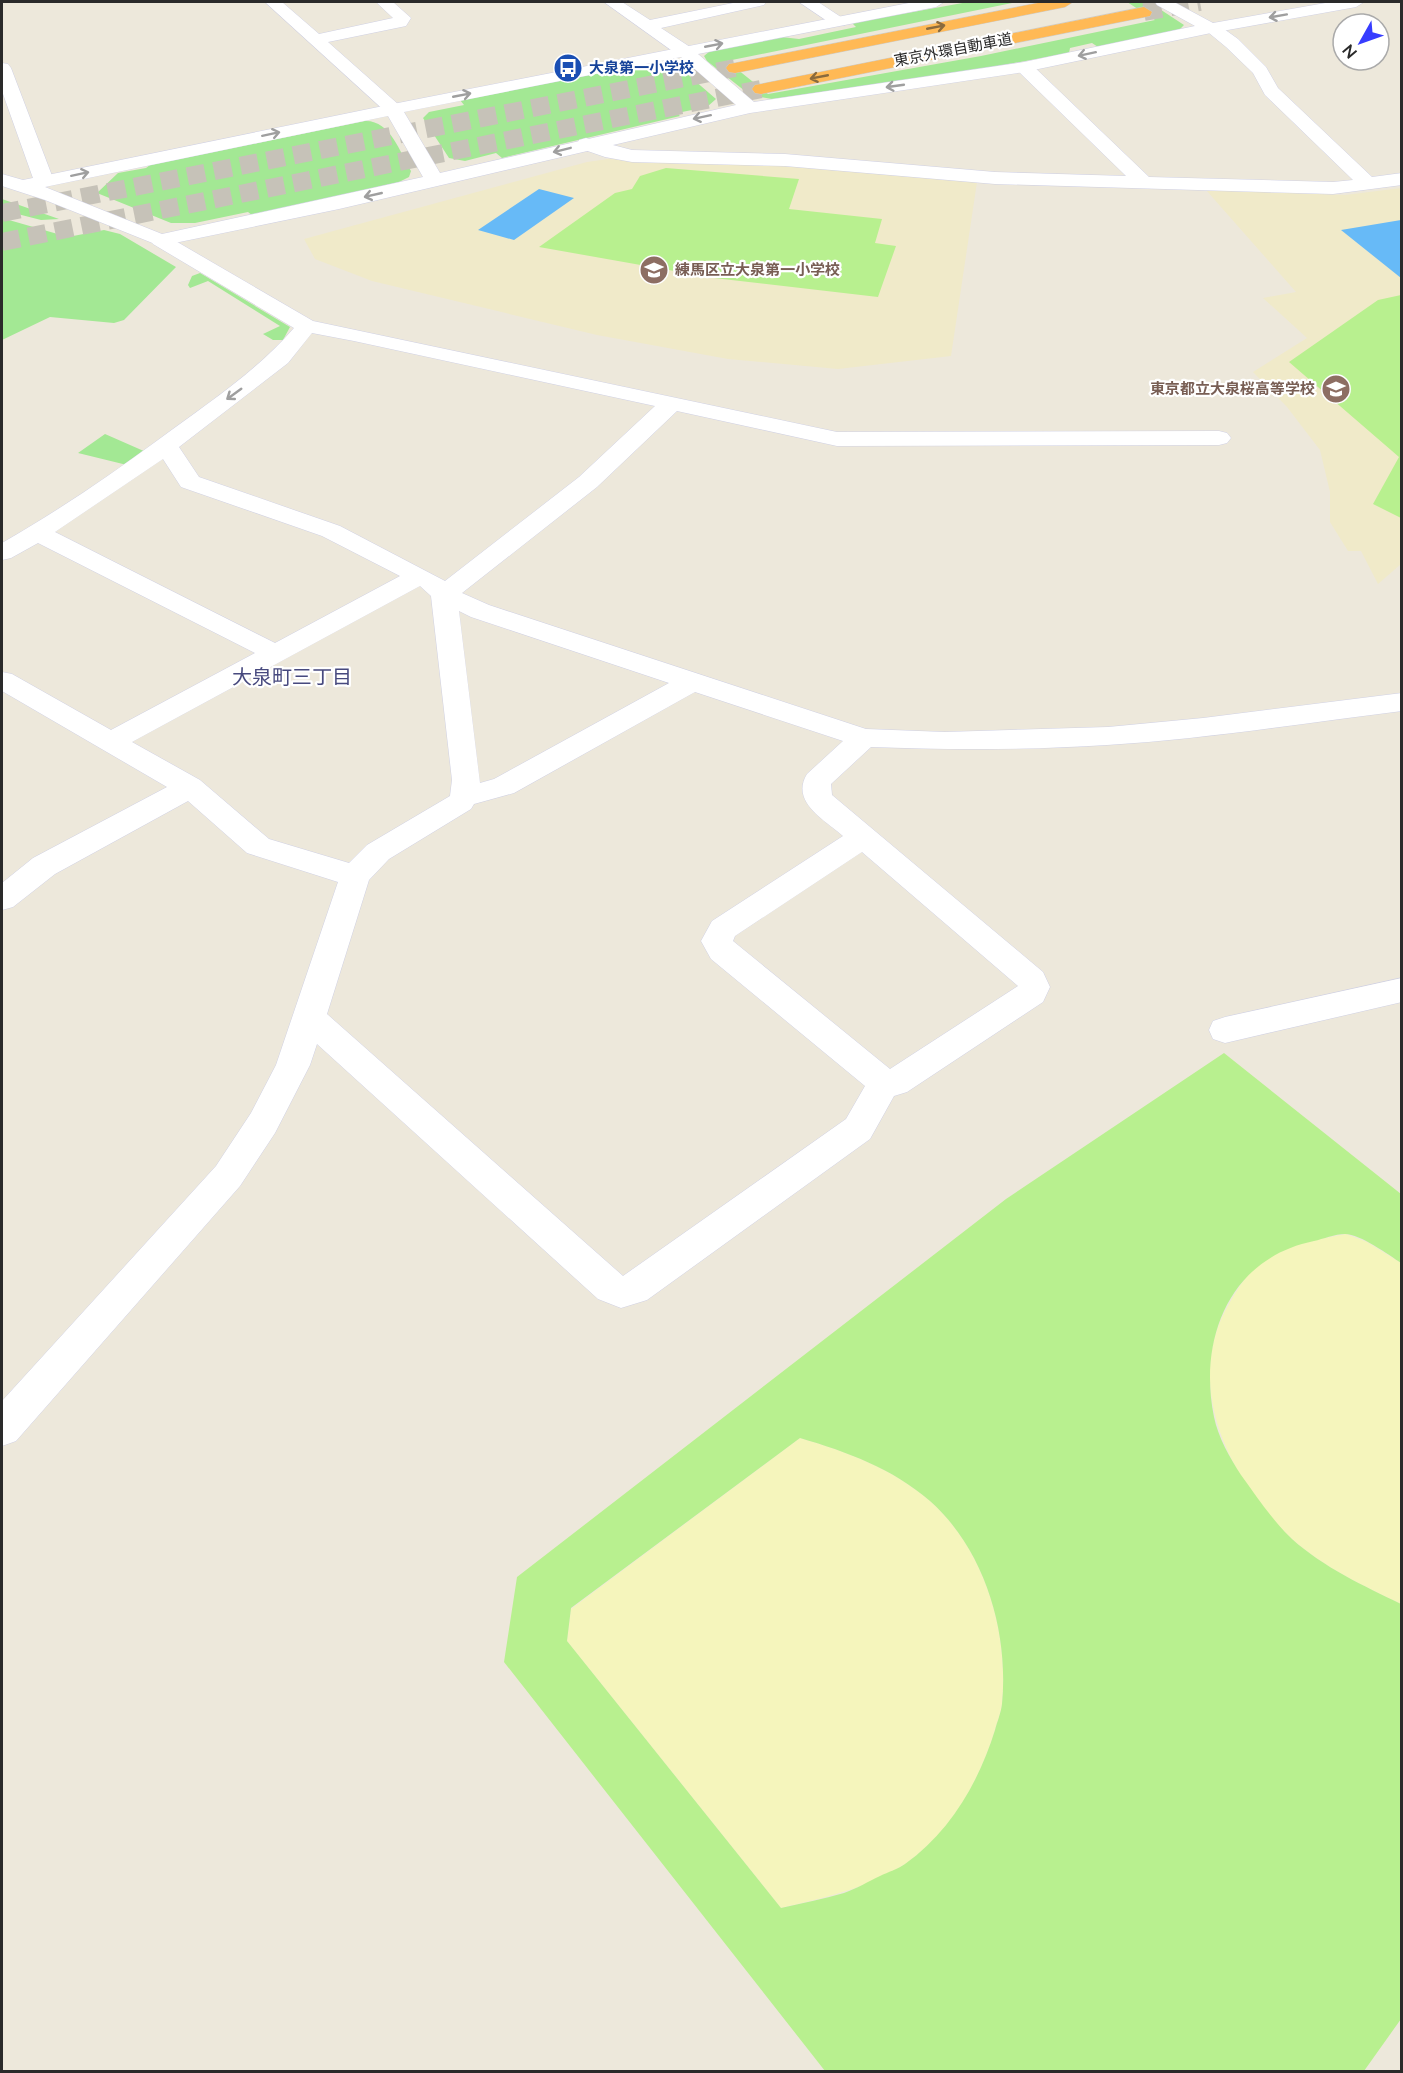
<svg xmlns="http://www.w3.org/2000/svg" width="1403" height="2073" viewBox="0 0 1403 2073" font-family="Lato,'Noto Sans JP',sans-serif">
<style>
.education{fill:#f0eac9}
.green{fill:#a3e894}
.sand{fill:#f5f5bc}
.pitch{fill:#b8f08f;fill-rule:evenodd}
.water{fill:#67baf7}
.lines{fill:none;stroke-linecap:round;stroke-linejoin:round}
.highway-tunnel{stroke:#c6c2b8;stroke-width:18;stroke-dasharray:18 9;stroke-linecap:butt}
.street-casing{stroke:#d0d1e4;stroke-width:1}
.secondary-casing{stroke:#d0d1e4;stroke-width:1}
.highway-casing{stroke:#ccc;stroke-width:1}
.street{fill:#fff;fill-rule:evenodd}
.secondary{fill:#fff;fill-rule:evenodd}
.highway{fill:#ffb955;fill-rule:evenodd}
.oneway{stroke:#9f9f9f}
.oneway2{stroke:#8a6a3d}
.labels{text-anchor:middle;stroke-width:4.5;stroke-linejoin:round;paint-order:stroke}
.far-street-label{font-size:15px;fill:#2a2a2a;stroke:#fff}
.far-transit-label{font-size:15px;font-weight:bold;fill:#164399;stroke:#fff;text-anchor:start}
.far-education-label{font-size:15px;font-weight:bold;fill:#785e54;stroke:#fff;text-anchor:start}
.neighbourhood-label{font-size:20px;fill:#47497e;stroke:#fff}
</style>
<rect width="100%" height="100%" fill="#ede8db"/>
<path class="education" d="M608 159 787 166 977 182 951 356 838 369 728 359 597 335 372 281 315 259 304 239 587 162Z
M1401 188V564L1378 584 1361 551H1348L1330 522V492L1320 450 1287 407 1253 372 1307 338 1263 298 1296 292 1206 190 1345 195Z"/>
<path class="green" d="M968 2H1017L727 61 768 94 981 56 1155 20 1127 2H1149L1184 25 1179 30 1098 47 1092 43 1070 48 1069 53 976 70 772 99 750 95 707 61 704 56 710 51 781 37 799 39 856 27 852 23Z
M659 64 679 67 716 99 707 107 677 113 680 116 502 158 496 153 465 161 449 158 423 118 429 112 464 105 460 100 628 67 631 69Z
M365 121C390 120 400 152 411 171L409 177 399 182 253 216 248 212 195 223H171L97 193 118 173 146 168 150 165Z
M2 199 59 219 41 220 2 210Z
M2 218 68 237 104 230 120 234 176 267 124 320 114 323 50 317 2 340Z
M200 273 290 327 283 340H273L263 334 280 326 208 281 190 288 188 285 192 276Z
M105 434 146 452 127 465 78 453Z"/>
<path class="sand" d="M1346 1234 1367 1242 1401 1263V1604C1364 1586 1323 1567 1292 1539 1229 1480 1181 1383 1230 1302 1238 1288 1248 1273 1260 1262 1284 1243 1317 1240 1346 1234Z
M800 1438C847 1452 892 1468 930 1501 985 1550 1009 1632 1002 1704 1001 1713 997 1722 995 1730 979 1782 950 1833 905 1864 869 1888 823 1898 781 1908L567 1641 571 1609Z"/>
<path class="pitch" d="M666 168 799 179 789 209 882 219 875 243 896 246 878 297 714 278 539 247 615 193 632 189 640 176Z
M1401 295H1402L1401 518 1373 504 1399 457 1289 362 1378 300Z
M1224 1053 1401 1194V1263C1389 1255 1360 1234 1345 1234 1335 1234 1323 1239 1314 1241 1230 1258 1198 1338 1214 1417 1218 1437 1230 1458 1241 1475 1257 1497 1272 1520 1292 1539 1323 1567 1364 1586 1401 1604V2019L1364 2071H825L504 1662 517 1577 1006 1199ZM800 1438C847 1452 892 1468 930 1501 985 1550 1009 1632 1002 1704 1001 1713 997 1722 995 1730 979 1782 950 1832 905 1864 898 1869 888 1872 880 1876 869 1881 856 1889 844 1893 823 1899 802 1903 781 1908L567 1641 571 1608Z"/>
<path class="water" d="M539 189 574 198 514 240 478 230Z
M1401 220V278L1341 230Z"/>
<g class="lines">
<path class="highway-tunnel" d="M1144 12 1200 2
M2 213 735 68
M2 242 761 89"/>
<g class="street-casing">
<path id="street" d="M265 2H282L319 34 393 18 376 2H393L411 18 406 26 328 42 399 105 402 109 399 113H387Z
M604 2H622L650 20 738 2H766L764 5 661 28 690 47 693 51 690 55H678Z
M799 2H818L847 21 845 25H833Z
M1211 23 1217 24 1238 39 1266 67 1278 88 1372 177 1402 173V185L1333 194 995 184 785 166 632 162 605 157 579 148 577 144 579 140 586 138 632 150 785 154 995 172 1126 176 1018 71 1015 67 1018 63H1030L1149 177 1333 182 1353 180 1265 95 1253 73 1226 47 1203 28 1205 24Z
M2 63 8 64 11 68 54 181 51 185H37L34 181 2 91Z
M160 234 167 236 313 321 837 432 1219 431 1227 433 1231 438 1227 443 1219 445 837 446 677 411 597 487 462 593 489 605 866 729 945 732 1108 727 1203 718 1402 693V711C1304 723 1206 739 1107 745 1029 750 950 750 871 747L831 784 832 795 1043 972 1050 987 1043 1002 907 1092 894 1096 870 1139 647 1300 621 1308 598 1299 317 1044 310 1065 275 1133 240 1186 16 1441 2 1446V1401L216 1166 251 1113 276 1065 338 882 247 853 188 801 55 874 13 907 2 910V883L33 858 167 787 2 691V672L12 674 111 730 255 653 38 543 11 558 2 560V543C56 512 108 477 158 440 205 405 255 373 294 328L153 244 150 240 153 236ZM312 333 354 341 655 406 579 477 445 581 340 526 199 477 179 447 288 363ZM163 459 181 487 322 536 400 576 275 643 55 532ZM420 586 431 596 452 780 450 796 367 845 349 863 269 839 200 780 132 742ZM459 611 471 617 669 683 494 779 480 783ZM695 692 843 741 807 774C790 802 825 820 843 836L712 921 701 941 711 959 865 1086 846 1119 623 1276 327 1014 369 880 389 859 471 809 474 804 514 793ZM862 852 1018 986 890 1069 733 941 735 936Z
M1402 978V1002L1225 1043 1213 1039 1209 1030 1213 1021 1225 1017Z"/>
</g>
<g class="secondary-casing">
<path id="secondary" d="M914 2H944L936 7 698 54 754 102 1024 62 1195 26 1157 5 1155 2H1174L1213 23 1331 2H1364L1356 7 1211 33 1024 72 750 113 339 209 160 246 45 200 2 186V174L23 180 393 104ZM681 57 736 105 440 173 404 112ZM388 116 423 177 162 234 45 187Z"/>
</g>
<g class="highway-casing">
<path id="highway" d="M1043 2H1073L1065 7 735 73 729 72 726 68 729 64 735 63Z
M1144 7 1152 12 1150 16 761 94 755 93 752 89 755 85 761 84Z"/>
</g>
<use href="#street" class="street"/>
<use href="#secondary" class="secondary"/>
<use href="#highway" class="highway"/>
</g>
<defs><path id="oneway-shaft" d="M-6 0H5M1.5-3L5.5 0L1.5 3" fill="none" stroke-width="1.6" stroke-linecap="round" stroke-linejoin="round" transform="scale(1.5)"/></defs>
<g class="oneway">
<use href="#oneway-shaft" transform="translate(1278 16) rotate(170)"/>
<use href="#oneway-shaft" transform="translate(714 45) rotate(-11)"/>
<use href="#oneway-shaft" transform="translate(1087 54) rotate(168)"/>
<use href="#oneway-shaft" transform="translate(895 86) rotate(172)"/>
<use href="#oneway-shaft" transform="translate(462 95) rotate(-11)"/>
<use href="#oneway-shaft" transform="translate(702 117) rotate(168)"/>
<use href="#oneway-shaft" transform="translate(271 134) rotate(-12)"/>
<use href="#oneway-shaft" transform="translate(562 150) rotate(166)"/>
<use href="#oneway-shaft" transform="translate(80 174) rotate(-12)"/>
<use href="#oneway-shaft" transform="translate(373 195) rotate(167)"/>
<use href="#oneway-shaft" transform="translate(234 394) rotate(144)"/>
</g>
<g class="oneway2">
<use href="#oneway-shaft" transform="translate(936 27) rotate(-11)"/>
<use href="#oneway-shaft" transform="translate(819 77) rotate(169)"/>
</g>
<defs>
<g id="bus-disc" transform="scale(1.5)"><circle r="9.5" fill="#1a4fb4" stroke="#fff"/><path d="M-5-6H5V4H4V6H2V4H-2V6H-4V4H-5ZM-3.5-4V0h7V-4ZM-3.5 1.2v1.5H-2V1.2ZM2 1.2v1.5H3.5V1.2Z" fill="#fff"/></g>
<g id="school-disc" transform="scale(1.5)"><circle r="9.5" fill="#8d6e63" stroke="#fff"/><path d="M0-5L7-2L0 1L-7-2ZM-4 1L0 2.5L4 1V4Q0 6-4 4Z" fill="#fff"/></g>
</defs>
<g fill-rule="evenodd">
<use href="#bus-disc" x="568" y="68"/>
<use href="#school-disc" x="654" y="270"/>
<use href="#school-disc" x="1336" y="389"/>
</g>
<g class="labels">
<g class="far-street-label">
<text transform="translate(953 50) rotate(-11)" y="5">東京外環自動車道</text>
</g>
<g class="far-transit-label">
<text x="589" y="73">大泉第一小学校</text>
</g>
<g class="far-education-label">
<text x="675" y="275">練馬区立大泉第一小学校</text>
<text x="1315" y="394" text-anchor="end">東京都立大泉桜高等学校</text>
</g>
<g class="neighbourhood-label">
<text x="292" y="684">大泉町三丁目</text>
</g>
</g>
<rect width="1403" height="2073" fill="none" stroke="#2a2a2a" stroke-width="6"/>
<g transform="translate(1361 42) rotate(230)"><circle r="28" fill="#ffffff" stroke="#aaaaaa" stroke-width="1.5"/>
<path d="M0-4.5L10 22L0 15L-10 22Z" fill="#373dff"/>
<text y="-9" font-size="16" font-weight="bold" text-anchor="middle" fill="#2a2a2a">N</text>
</g>
</svg>
